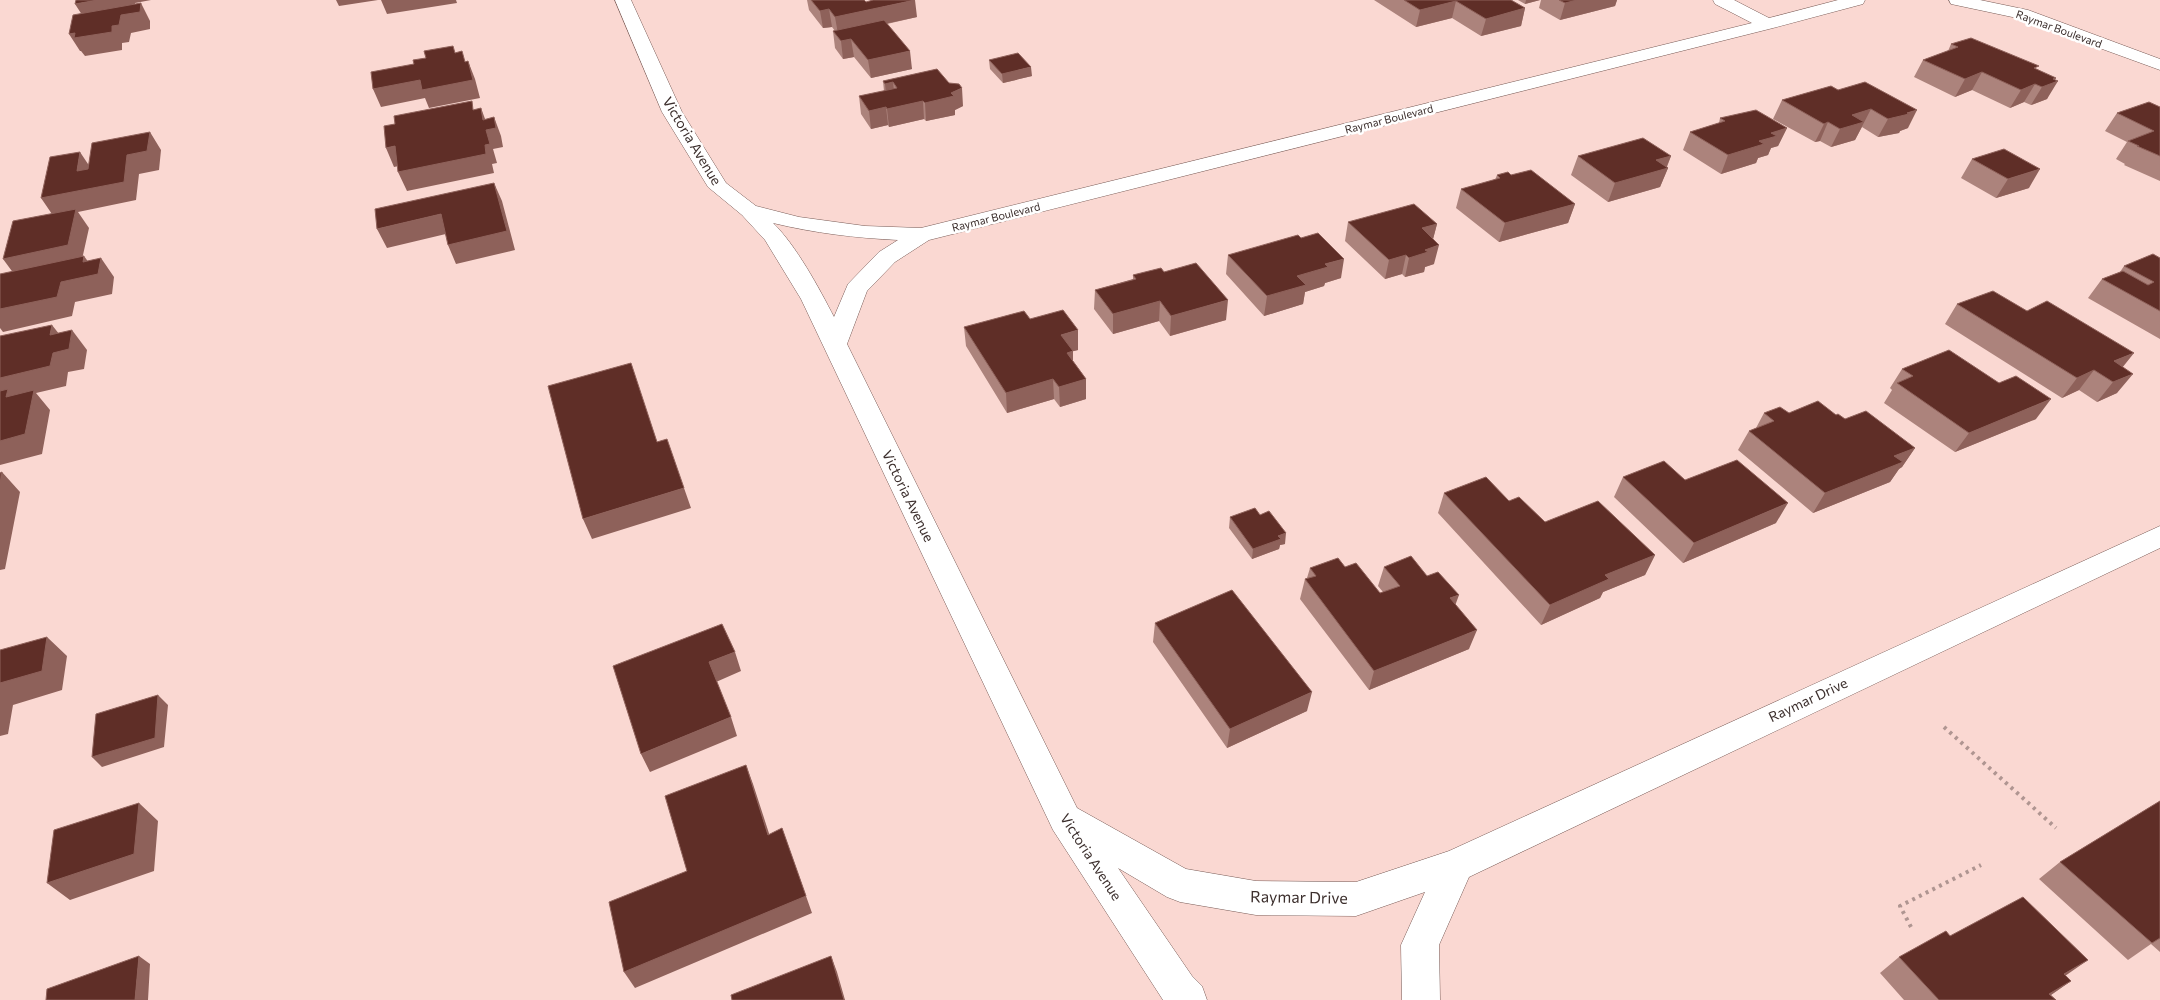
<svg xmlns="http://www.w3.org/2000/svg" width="2160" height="1000" viewBox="0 0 2160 1000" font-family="Commissioner,sans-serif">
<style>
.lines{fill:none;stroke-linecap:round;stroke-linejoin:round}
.minor-casing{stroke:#795c57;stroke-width:1}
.path{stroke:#af9591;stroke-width:4;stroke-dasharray:3 4.5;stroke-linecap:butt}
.minor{fill:#fff;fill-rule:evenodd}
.wall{fill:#ac837c}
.shaded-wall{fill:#8e615a}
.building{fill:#5f2e27;stroke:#8e615a}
.labels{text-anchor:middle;stroke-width:5;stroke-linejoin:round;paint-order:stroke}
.far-street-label{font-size:11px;fill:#3c2f2d;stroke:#fff}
.street-label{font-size:14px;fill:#3c2f2d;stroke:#fff}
.near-street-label{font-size:16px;fill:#3c2f2d;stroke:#fff}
</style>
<rect width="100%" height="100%" fill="#fad8d2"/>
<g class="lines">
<g class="minor-casing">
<path id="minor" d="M615 0H631L682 112 726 183 756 206 799 217 865 226 921 228 1752 23 1715 4 1713 0H1734L1769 18 1838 0H1865L1863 4 1773 28 929 240 895 262 867 291 847 344 1077 808 1186 869 1256 881 1356 882 1449 851 2160 526V548L1469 877 1439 945 1440 1000H1402L1401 945 1425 892 1356 916 1256 915 1180 902 1167 897 1118 868 1192 976 1202 986 1207 1000H1163L1053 830 801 299 765 240 742 215 708 187 662 112ZM773 223C814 233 856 238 898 240L879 252 848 284 834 317C819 288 796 245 773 223Z
M1949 0H1980L2028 10 2160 59V70L2017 18 1951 4Z"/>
</g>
<path class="path" d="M1944 727 2056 828
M1911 927 1900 906 1981 865"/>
<use href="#minor" class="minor"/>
</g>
<path class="wall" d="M807 0H864L866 2 917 17 887 24 912 69 871 78 854 57 843 59 835 48 833 31H835L832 27 823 28 809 10Z
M1374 0H1511L1525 8 1521 26 1481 36 1452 18 1416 27Z
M1518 0H1540L1525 4Z
M1541 0H1617L1615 6 1560 20 1539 8Z
M1951 44 2037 69 2055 80 2047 99 2031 105 2024 102 2010 108 1972 90 1955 97 1914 77 1923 60 1948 51Z
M989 60 1032 76 1003 83 990 69Z
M937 69 963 106 955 110V115L926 121 924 119 889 127 888 125 871 129 861 114 859 96 884 91 883 81Z
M1831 86 1908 128 1900 131 1899 133 1878 137 1862 127 1855 140 1831 147 1820 141 1815 142 1773 119 1782 100Z
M2160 107V181L2124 165 2125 164 2116 159 2127 142 2105 131 2117 113Z
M1720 118 1787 128 1778 146 1771 148 1768 155 1758 158 1756 163 1721 174 1683 150 1690 132 1719 123Z
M1578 156H1671L1667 167 1668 168 1660 187 1608 202 1571 175Z
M1972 159 2029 188 1996 198 1961 178Z
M1497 175H1511L1575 204 1568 223 1499 242 1456 208 1461 189 1495 180Z
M1348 222 1437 224 1433 239 1434 264 1425 267 1424 272 1405 277 1402 274 1385 279 1345 241Z
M1228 255 1341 278 1325 283 1324 286 1305 292 1303 304 1264 316 1226 274Z
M2160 258V339L2088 298 2102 279 2120 272 2124 266Z
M1164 272 1226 320 1170 336 1159 321 1113 334 1094 309 1095 290 1133 279V275Z
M1957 304 2123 367 2117 393 2097 402 2079 390 2062 398 1945 324Z
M964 327 1078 350 1073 351V361L1086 379V399L1060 407 1054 399 1007 413 966 346Z
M1902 369 1999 383 2036 419 1955 452 1884 403 1892 390 1890 388Z
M1764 413 1836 415 1915 448 1902 467 1899 469 1890 482 1813 513 1738 450 1749 431 1756 428Z
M1623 477 1776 523 1683 563 1614 497Z
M1444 493 1509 501 1545 522 1655 555 1645 575 1603 592 1600 598 1541 625 1438 513Z
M1260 515 1285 544 1280 545 1279 549 1252 559 1229 528 1230 517Z
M1345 567 1380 593 1383 592 1378 586 1384 567 1427 576 1456 605 1469 649 1369 690 1300 599 1305 579 1307 578 1310 568Z
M1155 623 1307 711 1227 748 1153 642Z
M2160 801V952L2151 944 2128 960 2039 879 2060 862Z
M1950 936 2065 976 2071 981 2051 995 2056 1000H1904L1880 973 1899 957Z"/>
<path class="shaded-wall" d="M98 0H151L135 3 134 13 86 21 75 4Z
M336 0H378L339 6Z
M381 0H456L457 3 387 14Z
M915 0 917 17 838 34 835 17Z
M1526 0H1540L1525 4Z
M1577 0H1617L1615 6 1560 20 1565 3Z
M1456 1 1452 18 1416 27 1420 10Z
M141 3 150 21V29L131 33 129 42 122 43V50L85 56 81 51H80L69 34 112 26 121 15Z
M1525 8 1521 26 1481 36 1486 19Z
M829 9 832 27 823 28 820 11Z
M851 39 854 57 843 59 841 41Z
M910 51 912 69 871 78 868 60Z
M468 61 475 79 480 98 429 108 425 98 381 107 373 89Z
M1031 67 1032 76 1003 83 1002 74Z
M1982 72 1972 90 1955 97 1965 79Z
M2056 78 2053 83 2058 81 2047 99 2031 105 2042 87 2053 79Z
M893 82 895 100 887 102 885 84Z
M2035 84 2024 102 2010 108 2021 90Z
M962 88 963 106 955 110V115L926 121 925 103 951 93Z
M923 101 924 119 889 127 887 109Z
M886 107 888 125 871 129 869 111Z
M481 108 488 127 494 117 501 136 503 147 493 149 497 163 492 164 494 173 407 191 398 172 485 145 483 120Z
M1871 109 1855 140 1831 147 1840 129 1852 115Z
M1917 110 1908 128 1900 131 1899 133 1878 137 1888 119Z
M1828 122 1820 141 1815 142 1824 124Z
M1787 128 1778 146 1771 148 1768 155 1758 158 1756 163 1721 174 1728 155 1759 141 1771 133Z
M150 132 161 150 159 170 139 174 136 200 78 212 89 228 81 264 17 278 3 259 54 217 41 198 77 171 80 152 92 170 127 155Z
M395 146 403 165 394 167 386 148Z
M1671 156 1666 168H1668L1660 187 1608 202 1615 183 1656 160Z
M2040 169 2029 188 1996 198 2008 179Z
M494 183 502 201 515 250 456 264 448 245Z
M1575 204 1568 223 1499 242 1505 223Z
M441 214 450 233 387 248 377 229Z
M1437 224 1432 243 1422 228Z
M1439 245 1434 264 1425 267 1424 272 1405 277 1409 258 1425 250Z
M1406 255 1402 274 1385 279 1389 260Z
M84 256 97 274 101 258 114 277 112 294 75 302 72 316 3 332 0 328V309L61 282 83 262Z
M1344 259 1341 278 1325 283 1324 286 1305 292 1303 304 1264 316 1267 296 1297 276 1325 264Z
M1228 300 1226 320 1170 336 1171 316Z
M1160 301 1159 321 1113 334V314Z
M52 325 67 344 72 330 87 350 84 369 68 372 66 386 36 393 50 410 42 454 0 465V378L50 335Z
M1078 330V350L1070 352 1073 351V371L1061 335Z
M2134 353 2118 373 2114 361Z
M2094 370 2079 390 2062 398 2077 378Z
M2133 374 2117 393 2097 402 2113 382Z
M1053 379 1054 399 1007 413 1006 393Z
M1086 379V399L1060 407 1059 387Z
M2051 399 2036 419 1955 452 1969 433Z
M1915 448 1902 467 1899 469 1890 482 1813 513 1825 493 1894 456Z
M2 472 20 492 5 569 0 570V484Z
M684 488 691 508 592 539 583 519Z
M1788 503 1776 523 1683 563 1694 543Z
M1286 533 1285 544 1280 545 1279 549 1252 559 1253 549 1278 536Z
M1655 555 1645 575 1603 592 1600 598 1541 625 1550 605 1605 575Z
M1459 595 1452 614 1450 598Z
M1477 630 1469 649 1369 690 1374 671Z
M47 637 67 656 62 690 13 705 8 734 0 736V683Z
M735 652 741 671 716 682 709 662Z
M1312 692 1307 711 1227 748 1230 729Z
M158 695 168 705 164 747 102 767 92 757Z
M731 717 737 736 650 772 641 754Z
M746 765 753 784 775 852 768 835Z
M139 803 158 821 154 871 70 900 47 883Z
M782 828 812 913 635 988 624 972Z
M139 956 150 964 148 1000H135Z
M831 956 837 972 845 1000H844Z
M2088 960 2065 976 2064 974Z
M2071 981 2048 997 2049 994Z"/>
<path class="building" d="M76 0H98L75 4Z
M811 0H864L866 2 873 0H915L835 17 829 9 820 11Z
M1404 0H1511L1525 8 1486 19 1456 1 1420 10Z
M1559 0H1577L1565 3Z
M141 3 140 12 121 15 119 25 112 26V32L74 38 75 33 69 34 73 15Z
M884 20 910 51 868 60 851 39 841 41 833 31Z
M1971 38 2039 66 2034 68 2056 78 2053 79 2058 81 2042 87 2035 84 2021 90 1982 72 1965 79 1923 60 1958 47 1951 44Z
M453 46 455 53 462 51 465 62 468 61 473 80 422 90 420 80 373 89 371 72 414 64 413 60 426 58 424 51Z
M1018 53 1031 67 1002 74 989 60Z
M937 69 949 83 959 84 962 88 951 93 954 96 925 103 923 101 887 109 886 107 869 111 859 96 897 88 893 82 885 84 883 81Z
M1865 82 1917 110 1907 113 1909 114 1888 119 1871 109 1852 115 1864 122 1840 129 1828 122 1824 124 1782 100 1831 86 1838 90Z
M472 101 473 110 481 108 483 120 494 117 496 128 486 130 490 144 485 145 486 154 398 172 395 146 386 148 384 126 395 124 394 116Z
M2149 102 2160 107V156L2137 146H2139L2128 141 2154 131 2117 113Z
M1756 110 1787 128 1771 133 1777 136 1759 141 1764 144 1728 155 1690 132 1725 121 1720 118Z
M150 132 147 151 127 155 124 182 41 198 50 157 80 152 77 171 88 169 92 143Z
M1643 138 1671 156 1656 160 1668 168 1615 183 1578 156Z
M2004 149 2040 169 2008 179 1972 159Z
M1531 170 1575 204 1505 223 1461 189 1500 178 1497 175 1508 172 1511 175Z
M494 183 507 231 448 245 441 214 377 229 375 209Z
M1414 204 1437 224 1422 228 1439 245 1425 250 1428 252 1409 258 1406 255 1389 260 1348 222Z
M76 209 68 245 3 259 13 221Z
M1318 233 1344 259 1325 264 1328 267 1297 276 1306 285 1267 296 1228 255 1298 235 1301 238Z
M2153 254 2160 258V311L2102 279 2123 271 2148 285 2154 282 2124 266Z
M84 256 83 262 101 258 98 274 61 282 57 297 0 309V274Z
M1196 263 1228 300 1171 316 1160 301 1113 314 1095 290 1136 279 1133 275 1161 268 1164 272Z
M1993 291 2027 311 2047 301 2134 353 2114 361 2133 374 2113 382 2094 370 2077 378 1957 304Z
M1063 310 1078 330 1061 335 1073 351 1067 353 1086 379 1059 387 1053 379 1006 393 964 327 1024 311 1030 319Z
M52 325 50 335 72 330 69 349 53 353 50 366 0 378V336Z
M1949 350 1999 383 2016 376 2051 399 1969 433 1897 383 1913 376 1902 369Z
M631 363 657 442 667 439 684 488 583 519 548 386Z
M8 389 6 397 34 390 25 434 0 441V391Z
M1818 401 1836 415 1838 414 1845 419 1866 411 1915 448 1894 456 1903 462 1825 493 1749 431 1774 421 1764 413 1780 407 1789 413Z
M1737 460 1788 503 1694 543 1623 477 1664 461 1685 480Z
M2 472 0 484V473Z
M1486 477 1509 501 1519 497 1545 522 1598 501 1655 555 1605 575 1609 579 1550 605 1444 493Z
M1255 508 1260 515 1269 511 1286 533 1278 536 1281 539 1253 549 1230 517Z
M1411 556 1427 576 1438 572 1459 595 1450 598 1477 630 1374 671 1305 579 1316 576 1310 568 1338 558 1345 567 1356 563 1380 593 1400 586 1384 567Z
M1232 590 1312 692 1230 729 1155 623Z
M722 624 735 652 709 662 731 717 641 754 613 666Z
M47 637 42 671 0 683V650Z
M158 695 155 738 92 757 96 714Z
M746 765 768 835 782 828 806 896 624 972 609 902 687 871 665 796Z
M2160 801V938L2152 943 2060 862Z
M139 803 134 854 47 883 54 830Z
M2023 897 2088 960 2064 974 2071 981 2049 994 2056 1000H1939L1899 957 1946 931 1950 936Z
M139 956 135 1000H46L47 989Z
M831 956 844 1000H732L731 995Z"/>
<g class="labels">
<g class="far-street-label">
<text transform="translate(2059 29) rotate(20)" y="4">Raymar Boulevard</text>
<text transform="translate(1389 119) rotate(-14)" y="4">Raymar Boulevard</text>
<text transform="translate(996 217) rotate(-14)" y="4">Raymar Boulevard</text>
</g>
<g class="street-label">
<text transform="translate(692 141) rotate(59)" y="5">Victoria Avenue</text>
<text transform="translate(908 496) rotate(64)" y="5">Victoria Avenue</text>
<text transform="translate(1808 700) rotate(-25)" y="5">Raymar Drive</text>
<text transform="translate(1091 857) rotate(57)" y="5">Victoria Avenue</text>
</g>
<g class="near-street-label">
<text transform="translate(1299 897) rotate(1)" y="6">Raymar Drive</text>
</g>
</g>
</svg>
